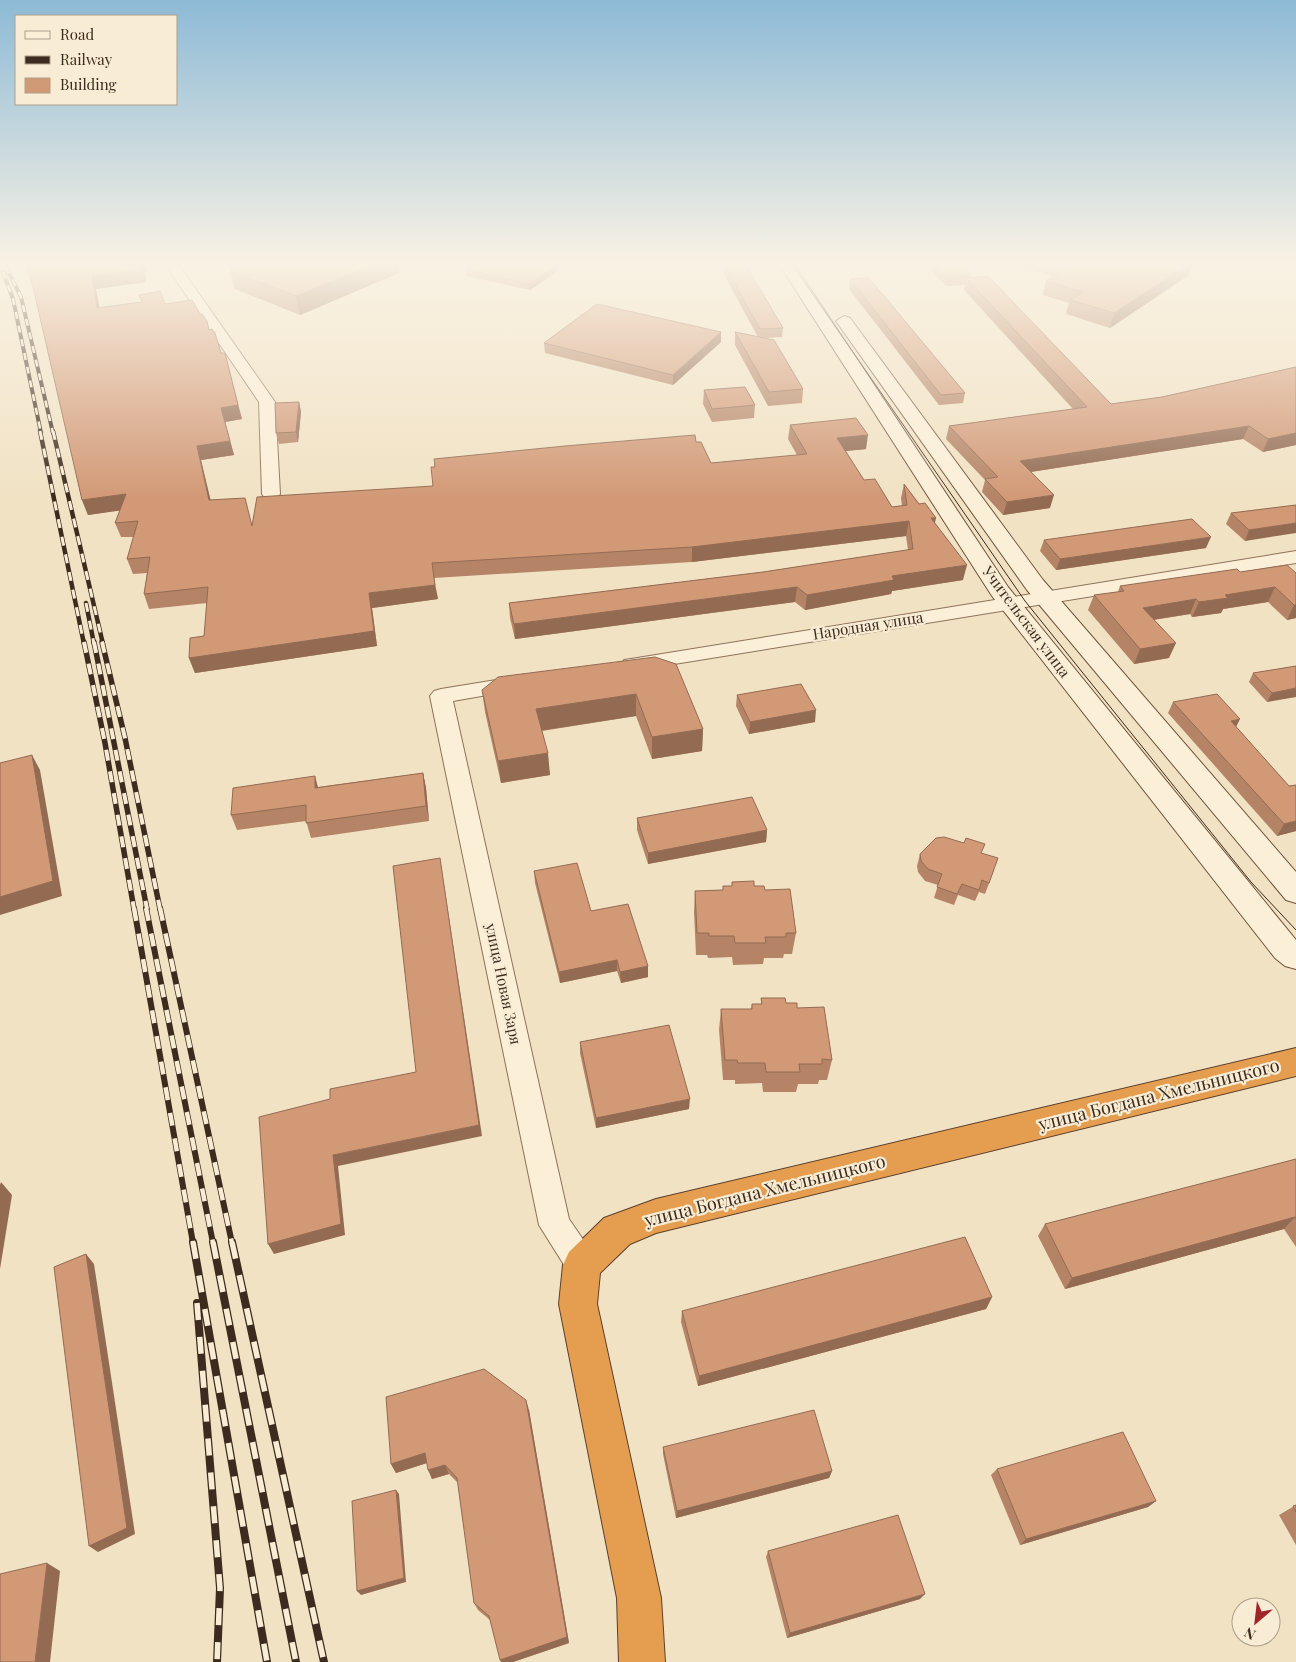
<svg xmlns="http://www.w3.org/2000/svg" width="1296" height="1662" viewBox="0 0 1296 1662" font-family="'Playfair Display',serif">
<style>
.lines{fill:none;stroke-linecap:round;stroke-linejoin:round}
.street-casing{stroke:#8d7259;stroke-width:2}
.secondary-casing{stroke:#6f533c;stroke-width:2}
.highway-casing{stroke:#5b402d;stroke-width:2}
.street{fill:#fbefd8;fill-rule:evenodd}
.secondary{fill:#fbefd8;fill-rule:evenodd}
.highway{fill:#e59d50;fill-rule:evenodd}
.tram{stroke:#3c2b1e;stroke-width:1}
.rail-far4-casing{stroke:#3c2b1e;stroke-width:4}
.rail-far3-casing{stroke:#3c2b1e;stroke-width:4.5}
.rail-far2-casing{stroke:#3c2b1e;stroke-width:5.5}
.rail-far1-casing{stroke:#3c2b1e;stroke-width:6}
.rail-casing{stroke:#3c2b1e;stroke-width:8}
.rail-far4{stroke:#f8ecd4;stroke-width:2.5;stroke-dasharray:7;stroke-linecap:butt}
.rail-far3{stroke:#f8ecd4;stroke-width:3;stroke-dasharray:9;stroke-linecap:butt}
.rail-far2{stroke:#f8ecd4;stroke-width:4;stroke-dasharray:11;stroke-linecap:butt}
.rail-far1{stroke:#f8ecd4;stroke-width:4.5;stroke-dasharray:13;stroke-linecap:butt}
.rail{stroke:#f8ecd4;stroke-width:5.5;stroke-dasharray:17;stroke-linecap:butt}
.wall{fill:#b58466}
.shaded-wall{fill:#936b53}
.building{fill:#d29977;stroke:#936b53}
.labels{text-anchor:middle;stroke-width:4.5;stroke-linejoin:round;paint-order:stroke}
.street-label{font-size:15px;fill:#3c2b1e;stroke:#f8ecd4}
.near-street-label{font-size:18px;fill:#3c2b1e;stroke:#f8ecd4}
</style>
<rect width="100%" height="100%" fill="#f1e2c4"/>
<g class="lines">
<g class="street-casing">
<path id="street" d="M165 264H178L275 402 280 494 277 498H265L262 494 259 402Z
M1296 551V563L631 671 624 670 621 665 624 660 631 659Z
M514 677 521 679 524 684 521 689 453 701 569 1219 593 1254 598 1265 593 1276 582 1281 571 1276 539 1225 430 696 434 691 441 689Z"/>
</g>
<g class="secondary-casing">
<path id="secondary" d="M779 264H794L1008 587 1296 940V969L1285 966 1275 958 992 596Z
M844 316 850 318 1043 580 1296 872V903L1286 900 1027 590 836 321Z"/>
</g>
<g class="highway-casing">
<path id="highway" d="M1296 1048V1076L656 1233 630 1244 600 1273 597 1304 661 1598 665 1662H619L617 1598 559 1304 563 1265 569 1252 604 1218 656 1199Z"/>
</g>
<use href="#street" class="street"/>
<use href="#secondary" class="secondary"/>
<use href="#highway" class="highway"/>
<path class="tram" d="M792 264 1025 601 1251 882 1296 930"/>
<g class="rail-far4-casing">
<path id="rail-far4" d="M6 267 21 297 53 433
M3 272 13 299 41 433"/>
</g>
<g class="rail-far3-casing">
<path id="rail-far3" d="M40 431 84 644
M53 431 103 644
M86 603 94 644"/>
</g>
<g class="rail-far2-casing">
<path id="rail-far2" d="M84 642 105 743 134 909
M94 642 147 909
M102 642 125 738 160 909"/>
</g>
<g class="rail-far1-casing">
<path id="rail-far1" d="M134 908 193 1243
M146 908 213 1243
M160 908 232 1243"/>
</g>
<g class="rail-casing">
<path id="rail" d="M193 1242 267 1662
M213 1242 296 1662
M232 1242 324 1662
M197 1303 220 1588 217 1662"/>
</g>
<use href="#rail-far4" class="rail-far4"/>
<use href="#rail-far3" class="rail-far3"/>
<use href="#rail-far2" class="rail-far2"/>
<use href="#rail-far1" class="rail-far1"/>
<use href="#rail" class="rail"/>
</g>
<path class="wall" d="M26 264H146L148 272 145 273 146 282 96 289 99 308 165 304 200 314 209 330 221 353 242 419 225 422 234 455 201 460 210 500 253 525 433 486 696 442 711 463 797 455 788 439 790 425 866 449 846 451 864 480 892 507 902 506 901 498 904 484 935 524 963 580 892 591 891 594 805 610 795 602 515 639 510 618 509 603 763 572 908 550 906 536 692 562 434 578 438 599 372 608 377 646 195 673 189 658 204 636 207 603 149 609 144 594 147 573 133 574 127 559 134 537H121L115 523 120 510 88 515 82 500 33 287Z
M222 264H397L399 273 300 315 235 289 230 271 235 269Z
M718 264H745L783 328 782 337 764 338 803 389 802 403 768 406 735 345V332L758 337Z
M925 264H960L971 275 970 278 1111 404 1162 397 1296 367V445L1263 452 1243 439 1031 472 1050 508 1003 515 982 492 985 480 946 439 949 426 1073 409 964 290 965 285 946 286Z
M1016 264H1192L1189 275 1110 328 1066 314 1069 303 1043 295 1046 281 1053 276 1016 265Z
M558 265V271L530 290 466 276 465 269Z
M850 279 965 393 963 403 939 405 849 289Z
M721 332V342L673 385 545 353 544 343Z
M704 390 755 405 754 418 712 422 703 404Z
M299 402 301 412 298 442 279 444 276 433Z
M1296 505 1245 541 1226 524 1231 513Z
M1044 540 1206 548 1056 570 1040 551Z
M1240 572 1296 573V618L1287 620 1268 602 1223 609 1221 613 1192 617 1190 614 1154 620 1169 658 1134 664 1088 610 1094 595 1118 592 1120 586Z
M655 657 703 729 702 751 652 759 636 716 542 731 550 775 501 783 485 712 482 690Z
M1296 666 1267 702 1249 682 1253 673Z
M737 695 815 722 749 734 736 706Z
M1173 702 1236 727 1289 786 1296 785V831L1277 836 1168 713Z
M423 773 426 788 429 821 311 838 306 821 237 830 231 815 318 787Z
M637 818 767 830 766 842 648 864 637 830Z
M982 853 994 870 985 894 979 892 975 901 958 895 954 905 934 898 938 885 925 881 918 872 917 866 920 854Z
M534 871 591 911 648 977 621 983 617 971 560 983 535 883Z
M732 882 754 886 765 890 796 933 792 954H784L783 958H764L763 964 733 965 732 957 708 958 707 955H696L694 912 695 891 723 890V886H732Z
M761 998 786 1003 797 1008 832 1060 827 1080H819L818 1084H798L796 1092H763L762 1083 735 1084V1080H723L719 1030 721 1009H751L752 1004H761Z
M580 1042 689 1109 596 1128 580 1053Z
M1296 1159V1247L1284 1229 1065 1289 1038 1236 1045 1224Z
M992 1297 986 1309 698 1386 681 1322 682 1311Z
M529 1410 569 1643 513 1662H501L490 1620 478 1610 474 1603 458 1483 449 1474 432 1479 427 1463 396 1473 391 1464Z
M663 1447 832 1471 829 1478 676 1518 663 1454Z
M997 1469 1156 1501 1148 1507 1020 1545 991 1475Z
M1296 1505V1545L1279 1515Z
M768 1551 920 1599 787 1638 766 1557Z"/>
<path class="shaded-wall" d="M141 264H146L148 272 145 273 146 282 96 289 102 321 97 308 92 276Z
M374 264H397L399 273 300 315 296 296Z
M1188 264H1192L1189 275 1110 328 1114 313Z
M558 265V271L530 290 529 284Z
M721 332V342L673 385V375Z
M225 353 242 419 225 422 234 455 201 460 214 514 209 500 197 446 221 408Z
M299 402 301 412 298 442 296 432Z
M1249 426 1243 439 1017 474 1020 461Z
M1296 433V445L1263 452 1268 439Z
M868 435 866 449 836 452 837 438Z
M126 494 131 509 88 515 82 500Z
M1054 495 1050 508 1003 515 1007 502Z
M931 518H936L933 532Z
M909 521 906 536 692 562V547Z
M1296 523V533L1245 541 1249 530Z
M1211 537 1206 548 1056 570 1060 559Z
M967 565 963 580 892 591 891 594 805 610 807 595 892 576Z
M435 585 438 599 372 608 377 646 195 673 189 658 369 593Z
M797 587 795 602 515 639 514 624Z
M1275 587 1268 602 1223 609 1221 613 1192 617 1199 602 1225 595Z
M1196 599 1190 614 1138 622 1143 608Z
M1294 605H1296V618L1287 620Z
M1176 643 1169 658 1134 664 1140 649Z
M1296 688V697L1267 702 1272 693Z
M636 694V716L538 731 536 709Z
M816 710 815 722 749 734 750 722Z
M1240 719 1234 731 1231 721Z
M703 729 702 751 652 759V737Z
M548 753 550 775 501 783 498 761Z
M32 755 40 770 62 896 0 915V897Z
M423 773 426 788 429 821 426 806Z
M315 776 319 791 315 788Z
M1296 821V831L1277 836 1284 824Z
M767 830 766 842 648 864V853Z
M440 858 442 871 482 1136 338 1166 345 1235 274 1254 268 1244 333 1155 479 1125Z
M617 960V971L560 983 559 972Z
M648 966V977L621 983 620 972Z
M690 1099 689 1109 596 1128V1118Z
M1 1182 12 1195 0 1269V1185Z
M1295 1217 1284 1229 1065 1289 1072 1278Z
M86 1254 94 1264 135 1534 98 1552 89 1546Z
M992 1297 986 1309 698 1386 699 1376Z
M526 1400 529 1410 569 1643 513 1662H501L500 1660Z
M425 1453 430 1462 396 1473 391 1464Z
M445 1465 449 1474 432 1479 428 1470Z
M832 1471 829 1478 676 1518 677 1511Z
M396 1490 399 1494 406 1582 361 1595 357 1591Z
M1156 1501 1148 1507 1020 1545 1026 1539Z
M47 1563 60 1571 50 1662H35Z
M925 1594 920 1599 787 1638 790 1633Z"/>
<path class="building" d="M26 264H141L142 269 92 276 97 308 142 302 139 295 160 291 165 304 192 300 200 314H202L207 321 209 330 212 329 215 333 221 353H225L238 405 221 408 230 441 197 446 209 500 245 498 252 526 257 497 433 486 431 467H435L434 459 565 446 695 435 696 442H701L711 463 807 454 790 425 856 418 868 435 837 438 864 480 875 479 892 507 907 505 904 484 919 504 925 503 936 518H931L967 565 892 576 894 580 807 595 797 587 514 624 509 603 763 572 913 549 909 521 692 547 432 563 435 585 369 593 374 631 189 658 190 638 204 636 208 587 144 594 150 557 127 559 138 521 115 523 126 494 82 500 33 287Z
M248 264H374L296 296 230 271Z
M474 264H556L558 265 529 284 465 269Z
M724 264H745L783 328 760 329Z
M936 264H960L971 275 948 277Z
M1062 264H1188L1114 313 1070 300 1083 292 1046 281 1067 268H1074Z
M988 276 1111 404 1162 397 1296 367V433L1268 439 1249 426 1020 461 1054 495 1007 502 985 479 998 477 949 426 1087 407 966 278Z
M869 278 965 393 941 395 850 279Z
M597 304 721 332 673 375 544 343Z
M735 332 774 340 803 389 769 392Z
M745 387 755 405 712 409 704 390Z
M299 402 296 432 276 433 275 403Z
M1296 505V523L1249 530 1231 513Z
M1192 519 1211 537 1060 559 1044 540Z
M1287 565 1296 573V605H1294L1275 587 1225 595 1228 598 1199 602 1196 599 1143 608 1176 643 1140 649 1094 595 1124 591 1120 586 1237 569 1240 572Z
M655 657 676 664 703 729 652 737 636 694 536 709 548 753 498 761 482 690 498 677Z
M1296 666V688L1272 693 1253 673Z
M801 684 816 710 750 722 737 695Z
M1217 694 1240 719 1231 721 1289 786 1296 785V821L1284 824 1173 702Z
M32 755 53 881 0 897V763Z
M423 773 426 806 306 823V805L231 815 233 788 315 776V788Z
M752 797 767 830 648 853 637 818Z
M944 837 964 843 966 838 985 844 981 853 998 858 989 883 982 880 979 890 962 884 957 894 937 887 942 874 928 869 921 861 920 854 936 838Z
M440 858 479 1125 333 1155 341 1224 268 1244 259 1117 330 1099V1089L416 1072 393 866Z
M577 863 591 911 628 904 648 966 620 972 617 960 559 972 534 871Z
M754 881V886H764L765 890 790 889 796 933H786V937H765L766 943H735L734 936H709V933H697L695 891 723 890V886H732V882Z
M761 998H785L786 1003H797V1008L824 1007 832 1060 822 1059V1064H799L800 1072H766L765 1063H738L737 1060H725L721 1009H752V1004H762Z
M669 1025 690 1099 596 1118 580 1042Z
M1296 1159V1219L1295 1217 1072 1278 1045 1224Z
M965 1237 992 1297 699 1376 682 1311Z
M86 1254 127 1528 89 1546 54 1267Z
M484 1369 526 1400 567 1637 500 1660 489 1616 474 1603 457 1478 445 1465 428 1470 425 1453 391 1464 386 1397Z
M814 1410 832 1471 677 1511 663 1447Z
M1123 1432 1156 1501 1026 1539 997 1469Z
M396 1490 404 1578 357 1591 352 1501Z
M1296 1505V1512L1293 1506Z
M898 1515 925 1594 790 1633 768 1551Z
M47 1563 35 1662H0V1574Z"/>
<linearGradient id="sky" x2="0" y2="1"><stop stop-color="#8dbad6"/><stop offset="0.53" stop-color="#f9f2e4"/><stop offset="1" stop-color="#f9f2e4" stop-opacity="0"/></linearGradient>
<rect width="1296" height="497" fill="url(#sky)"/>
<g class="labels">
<g class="street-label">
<text transform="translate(1026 622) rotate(53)" y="5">Учительская улица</text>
<text transform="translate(868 626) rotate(-9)" y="5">Народная улица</text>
<text transform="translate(503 984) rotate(78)" y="5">улица Новая Заря</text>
</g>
<g class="near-street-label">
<text transform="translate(1159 1095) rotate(-14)" y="6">улица Богдана Хмельницкого</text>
<text transform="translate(765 1191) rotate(-14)" y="6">улица Богдана Хмельницкого</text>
</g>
</g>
<rect x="15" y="15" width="162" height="90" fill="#f8ecd4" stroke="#ad9f8b"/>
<rect x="25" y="31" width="25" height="8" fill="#fbefd8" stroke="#ad9f8b"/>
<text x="60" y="40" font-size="15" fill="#3c2b1e">Road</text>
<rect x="25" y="56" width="25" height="8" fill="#3c2b1e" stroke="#ad9f8b"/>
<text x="60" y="65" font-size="15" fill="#3c2b1e">Railway</text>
<rect x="25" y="78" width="25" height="15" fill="#d29977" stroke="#ad9f8b"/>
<text x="60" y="90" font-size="15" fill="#3c2b1e">Building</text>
<g transform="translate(1256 1622) rotate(208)"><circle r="24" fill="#f8ecd4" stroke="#ad9f8b"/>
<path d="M0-4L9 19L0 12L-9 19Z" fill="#a0252b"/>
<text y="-8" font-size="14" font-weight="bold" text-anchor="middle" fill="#3c2b1e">N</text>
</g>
</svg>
